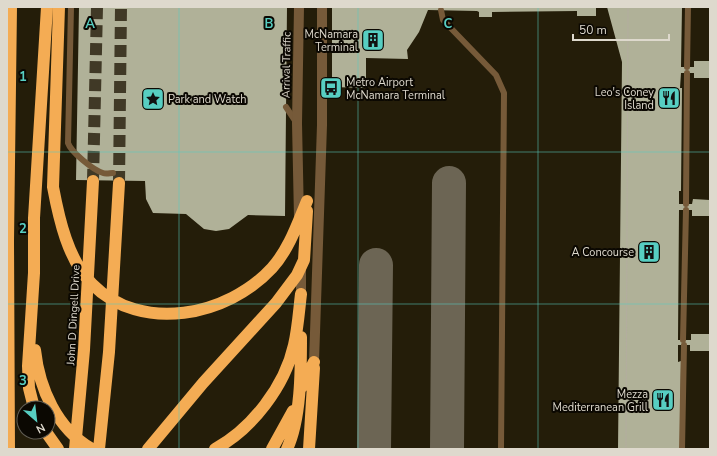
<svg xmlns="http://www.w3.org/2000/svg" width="717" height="456" viewBox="0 0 717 456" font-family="'Nunito Sans',sans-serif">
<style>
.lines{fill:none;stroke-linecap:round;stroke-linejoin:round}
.taxiway{stroke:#6c6554;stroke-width:34}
.building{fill:#b0b198}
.highway-tunnel{stroke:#403926;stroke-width:12;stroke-dasharray:12 6;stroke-linecap:butt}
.lane{stroke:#765a39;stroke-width:6}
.street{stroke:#765a39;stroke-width:10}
.highway{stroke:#f4ac54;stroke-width:12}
.tram{stroke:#b3ad9f;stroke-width:1}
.grid{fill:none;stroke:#57cec2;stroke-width:1;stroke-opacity:0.55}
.labels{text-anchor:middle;stroke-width:4;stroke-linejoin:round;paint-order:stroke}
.poi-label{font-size:11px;fill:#ded9cd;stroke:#0b0802;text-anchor:end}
.street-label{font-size:11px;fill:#ded9cd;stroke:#0b0802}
.grid-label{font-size:13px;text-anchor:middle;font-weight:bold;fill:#57cec2;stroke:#0b0802;stroke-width:4;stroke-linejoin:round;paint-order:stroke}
</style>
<rect width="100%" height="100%" fill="#241d09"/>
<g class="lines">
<path class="taxiway" d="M374 449 376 265
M447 449 449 183"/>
</g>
<path class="building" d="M79 7H287L285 216 248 215 229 229 216 231 204 229 186 214 153 213 146 199 145 181 76 180Z
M332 7H596V16H577V11L492 12V17H479V12L477 11 428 10 419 32 407 50 408 59 366 58V88L332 87Z
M607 7H682L681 67H694V61H710V78H694V73H681L680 88H682L681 191H679V204H692L693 199 710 200V216H692V210H679L678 340H691V334H710V351H690V345H678V362L681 361 680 449H618L622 62Z"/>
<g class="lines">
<path class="highway-tunnel" d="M93 181 97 7
M119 183 121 7"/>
<path class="lane" d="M71 7 68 143C71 152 93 170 103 173 106 174 110 173 113 173
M441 10 443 20 496 75 504 93 501 449
M687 67 688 7
M286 107 296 122
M686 204 687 73
M683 340 686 210
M682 449 684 345"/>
<path class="street" d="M299 7 297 123 299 218
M301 268V294
M314 362 322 125V7"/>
<path class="highway" d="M59 7 53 187C59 219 68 260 92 284 141 334 228 316 272 268 289 249 297 225 307 201
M35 350C39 388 57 429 92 449
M301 388 314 362
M34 408 29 388 28 366 34 273V218L47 7
M46 432 58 449
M9 449 8 241 11 7
M75 449 84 350 93 181
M99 449 109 352 119 183
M148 449 203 383 276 303 297 275 304 260 307 211
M215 449C252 429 285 386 294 345 298 328 299 310 301 294
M272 449 293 411
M287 449C301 419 301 370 301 337
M309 449 314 368"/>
<path class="tram" d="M626 449 628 7"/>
</g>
<path class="grid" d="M179 7V449M358 7V449M538 7V449M7 152H710M7 304H710"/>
<defs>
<g id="building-square" transform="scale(1.15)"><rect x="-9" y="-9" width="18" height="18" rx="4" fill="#57cec2" stroke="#0b0802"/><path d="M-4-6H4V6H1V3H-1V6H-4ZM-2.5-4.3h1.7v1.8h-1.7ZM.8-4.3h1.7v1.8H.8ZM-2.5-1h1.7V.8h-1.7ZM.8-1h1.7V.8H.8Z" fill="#111"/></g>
<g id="bus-square" transform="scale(1.15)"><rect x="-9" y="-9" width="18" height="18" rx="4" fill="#57cec2" stroke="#0b0802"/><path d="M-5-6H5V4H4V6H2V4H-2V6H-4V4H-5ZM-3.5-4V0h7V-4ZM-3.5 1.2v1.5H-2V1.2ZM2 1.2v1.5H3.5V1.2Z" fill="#111"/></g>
<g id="restaurant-square" transform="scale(1.15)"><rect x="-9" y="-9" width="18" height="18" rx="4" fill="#57cec2" stroke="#0b0802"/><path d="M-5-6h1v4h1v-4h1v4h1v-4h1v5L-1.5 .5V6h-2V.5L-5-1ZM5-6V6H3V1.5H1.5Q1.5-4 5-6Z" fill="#111"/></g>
<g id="sight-square" transform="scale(1.15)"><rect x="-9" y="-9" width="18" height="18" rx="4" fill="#57cec2" stroke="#0b0802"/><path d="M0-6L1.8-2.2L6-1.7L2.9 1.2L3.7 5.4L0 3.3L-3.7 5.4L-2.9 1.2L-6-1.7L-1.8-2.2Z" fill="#111"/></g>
</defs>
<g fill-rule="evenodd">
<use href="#building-square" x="373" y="40"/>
<use href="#bus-square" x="331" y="88"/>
<use href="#restaurant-square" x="669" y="98"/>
<use href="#sight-square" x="153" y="99"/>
<use href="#building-square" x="649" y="252"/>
<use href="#restaurant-square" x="663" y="400"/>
</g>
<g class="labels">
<g class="poi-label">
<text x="358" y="38">McNamara<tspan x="358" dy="13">Terminal</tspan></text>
<text x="346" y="86" text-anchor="start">Metro Airport<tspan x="346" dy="13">McNamara Terminal</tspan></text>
<text x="654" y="96">Leo's Coney<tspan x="654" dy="13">Island</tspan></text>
<text x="168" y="103" text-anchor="start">Park and Watch</text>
<text x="634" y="256">A Concourse</text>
<text x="648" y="398">Mezza<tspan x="648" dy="13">Mediterranean Grill</tspan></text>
</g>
<g class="street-label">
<text transform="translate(286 65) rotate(-89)" y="4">Arrival Traffic</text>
<text transform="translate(73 315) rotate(-87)" y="4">John D Dingell Drive</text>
</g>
</g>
<g class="grid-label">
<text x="90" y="28">A</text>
<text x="269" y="28">B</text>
<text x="448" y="28">C</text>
<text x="23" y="81">1</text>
<text x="23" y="233">2</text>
<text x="23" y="385">3</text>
</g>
<rect width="717" height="456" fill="none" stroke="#ded9cd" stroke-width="16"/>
<g transform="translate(36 420) rotate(152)"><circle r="19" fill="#0b0802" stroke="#5f5c53"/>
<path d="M0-3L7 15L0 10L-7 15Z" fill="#57cec2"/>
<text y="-6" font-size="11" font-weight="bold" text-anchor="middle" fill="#ded9cd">N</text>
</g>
<path d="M573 34v6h96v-6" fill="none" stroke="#ded9cd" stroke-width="2"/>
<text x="579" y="34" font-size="12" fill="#ded9cd" stroke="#0b0802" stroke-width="3" paint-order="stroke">50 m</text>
</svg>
